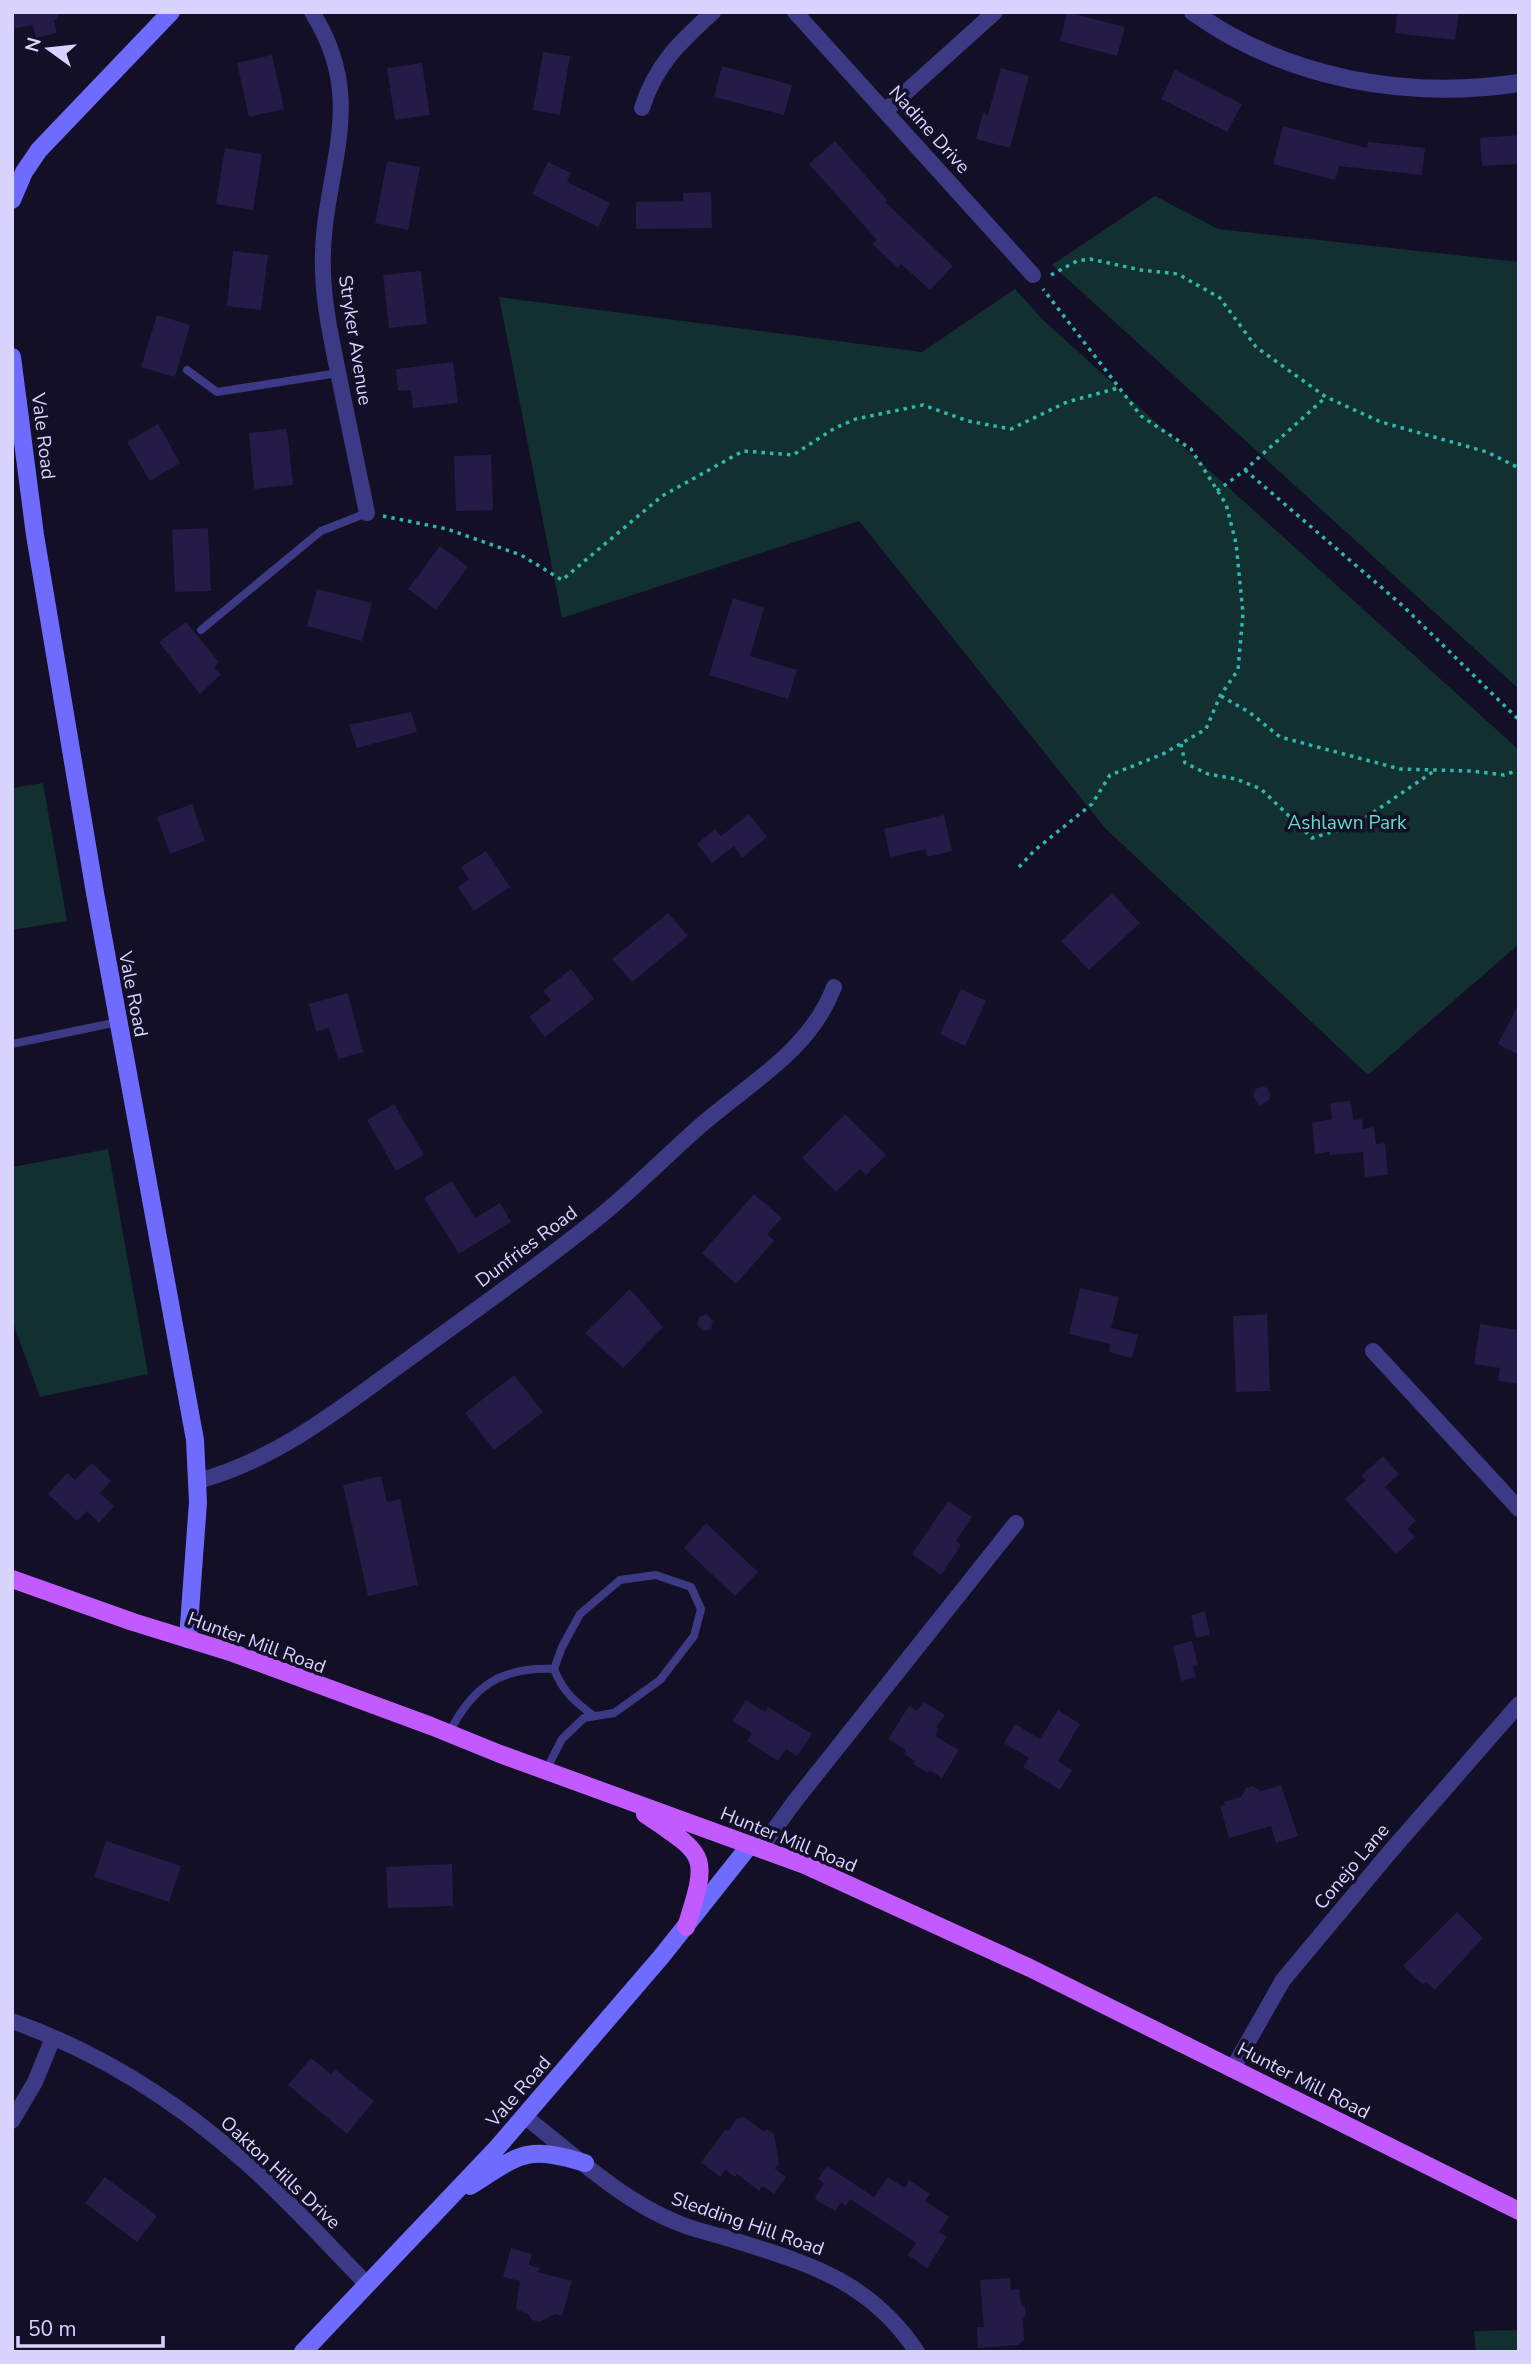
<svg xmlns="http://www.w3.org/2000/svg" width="1531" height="2364" viewBox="0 0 1531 2364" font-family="'Nunito Sans',sans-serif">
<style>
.green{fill:#12302f}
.building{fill:#241b47}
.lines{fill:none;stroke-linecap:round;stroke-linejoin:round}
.path{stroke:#2fb8b0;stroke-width:3.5;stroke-dasharray:3.5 5;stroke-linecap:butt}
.service{stroke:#3d3a85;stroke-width:8}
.minor{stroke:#3d3a85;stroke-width:16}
.tertiary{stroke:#3d3a85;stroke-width:18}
.secondary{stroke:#6f6bff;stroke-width:18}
.primary{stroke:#c25bff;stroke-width:18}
.labels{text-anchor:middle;stroke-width:7;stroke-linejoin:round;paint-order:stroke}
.street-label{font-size:19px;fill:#d9d4ff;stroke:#130f26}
.park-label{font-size:19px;fill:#5fe0c0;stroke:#130f26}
</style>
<rect width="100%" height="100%" fill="#130f26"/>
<path class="green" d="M1155 196 1218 229 1519 262V689L1052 265Z
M1015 289 1043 320 1519 750V944L1368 1075 1105 828 859 521 562 618 499 297 922 352Z
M43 783 67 921 12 930V788Z
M108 1149 148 1374 40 1397 12 1320V1167Z
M1519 2330V2352H1476L1474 2331Z"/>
<path class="building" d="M12 12H58V19L54 20 57 33 36 38 33 25 12 29Z
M1067 12 1125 27 1117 56 1060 41Z
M1397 12H1459L1455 40 1395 33Z
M543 52 570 56 560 115 533 110Z
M272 55 284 109 249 117 237 63Z
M422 63 430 115 395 120 387 68Z
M722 66 792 85 784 115 714 97Z
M1001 68 1029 76 1010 148 976 139 983 113 988 115Z
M1175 70 1242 104 1227 132 1161 99Z
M1283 126 1367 148 1368 142 1425 148 1422 175 1339 166 1335 180 1273 164Z
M1519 135V164L1482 166 1480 138Z
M835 141 887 200 885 202 953 266 930 290 901 264 898 268 872 244 877 240 809 164Z
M225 148 262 154 253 210 216 204Z
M387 161 420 167 408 230 375 223Z
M548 162 571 173 567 182 610 203 598 227 532 194Z
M711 192 712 228 636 229V202L683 201V193Z
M233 251 268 255 261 310 227 306Z
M421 271 427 324 389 328 383 275Z
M157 315 190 325 175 377 141 367Z
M453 362 458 403 413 408 411 390 398 391 396 369Z
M158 424 180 463 150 481 127 442Z
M287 429 293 485 254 489 249 433Z
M491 455 493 510 456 511 454 456Z
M208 528 211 591 175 592 172 530Z
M440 546 468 567 436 610 408 589Z
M317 589 372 603 362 641 307 626Z
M733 598 764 608 750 656 797 670 788 699 709 675Z
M186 622 219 662 214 668 221 674 200 694 159 642Z
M411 712 417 732 357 748 349 725Z
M192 804 205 841 170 854 157 817Z
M749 814 767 837 742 858 734 846 712 863 697 844 715 829 721 836Z
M944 815 952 851 927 857 926 849 890 857 884 829Z
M486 851 510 887 474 911 458 887 469 879 461 867Z
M1112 893 1140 923 1089 970 1061 941Z
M668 913 688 936 632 982 612 959Z
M571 969 594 999 545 1037 529 1017 551 1000 543 991Z
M961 989 986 1001 965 1046 940 1034Z
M348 993 363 1052 338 1059 329 1028 316 1032 309 1004Z
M1519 1003V1055L1498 1044Z
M1262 1086 1267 1088 1270 1094 1269 1100 1259 1106 1253 1096 1256 1089Z
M1351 1101 1353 1120 1362 1119 1363 1129 1374 1127 1376 1144 1385 1143 1388 1175 1365 1177 1363 1152 1329 1155V1152L1315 1154 1312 1123 1332 1119 1330 1103Z
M394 1104 424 1155 396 1171 367 1120Z
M845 1114 886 1155 866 1175 860 1169 836 1192 802 1158Z
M452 1181 475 1218 500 1203 511 1222 459 1254 424 1198Z
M754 1194 782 1218 767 1234 774 1241 736 1284 702 1253Z
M1080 1288 1119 1297 1111 1328 1138 1335 1132 1358 1109 1352 1110 1344 1069 1334Z
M630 1289 663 1327 623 1368 585 1333Z
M707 1314 713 1321 711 1329 703 1331 697 1325 699 1317Z
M1267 1314 1270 1391 1236 1392 1233 1316Z
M1480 1324 1519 1330V1384L1498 1381 1500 1368 1474 1364Z
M514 1375 543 1412 494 1450 465 1413Z
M1383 1456 1399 1474 1385 1487 1416 1521 1407 1529 1415 1537 1396 1554 1345 1499 1366 1480 1361 1476Z
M92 1463 111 1481 100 1493 114 1506 99 1523 87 1511 77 1521 48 1494 67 1473 75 1480Z
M381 1476 387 1502 400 1499 418 1585 368 1596 343 1485Z
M948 1501 972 1517 956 1541 961 1545 941 1575 912 1554Z
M706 1523 758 1572 735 1596 684 1548Z
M1205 1611 1210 1635 1196 1638 1191 1615Z
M1192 1641 1198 1665 1193 1666 1196 1677 1181 1681 1173 1646Z
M746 1700 765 1712 768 1707 812 1734 797 1756 786 1749 778 1761 747 1741 752 1733 732 1721Z
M924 1702 945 1715 936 1727 939 1729 935 1736 959 1750 942 1778 929 1770 928 1773 913 1764 915 1761 904 1754 906 1750 888 1739 909 1706 917 1711Z
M1058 1710 1080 1724 1058 1761 1072 1770 1060 1790 1023 1767 1029 1758 1004 1743 1015 1724 1040 1739Z
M1281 1785 1298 1836 1276 1843 1271 1826 1229 1838 1220 1806 1225 1805 1224 1802 1241 1797 1246 1788 1253 1786 1261 1791Z
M106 1841 181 1866 169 1902 94 1877Z
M452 1864 453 1906 388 1908 386 1867Z
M1457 1912 1483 1938 1435 1990 1426 1982 1423 1985 1403 1966Z
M311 2058 331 2074 335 2069 374 2101 347 2134 288 2085Z
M744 2117 763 2131 768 2130 774 2134 779 2164 775 2169 786 2177 774 2194 763 2186 759 2191 737 2174 735 2177 725 2170 720 2177 701 2162 726 2129 728 2131 737 2118Z
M827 2166 874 2197 888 2177 905 2188 909 2180 930 2194 925 2201 949 2217 939 2232 947 2237 927 2268 908 2255 916 2243 850 2199 846 2206 841 2202 835 2211 816 2200 815 2197 824 2183 818 2179Z
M105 2177 157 2216 137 2242 85 2203Z
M511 2248 532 2254 529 2265 539 2268 538 2272 572 2281 562 2316 555 2314 540 2322 532 2320 529 2315 516 2309 520 2281 503 2277Z
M1010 2278 1011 2290 1019 2289 1021 2303 1025 2307 1026 2315 1023 2319 1024 2340 1018 2345 978 2348 977 2327H984L980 2280Z"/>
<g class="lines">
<path class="path" d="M1051 275 1077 261 1090 259 1141 270 1178 274 1220 298 1256 347 1326 397 1381 422 1487 452 1519 468
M1245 470 1403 606 1519 720
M1217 491 1245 470 1326 397
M383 516 447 529 521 555 562 580 662 496 743 451 793 455 835 428 856 419 923 405 968 421 1011 429 1067 402 1118 388
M1221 696 1249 712 1280 737 1400 769 1471 771 1504 775 1519 770
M1181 744 1185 763 1208 774 1236 779 1261 789 1312 838 1355 825 1434 771
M1019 867 1035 850 1092 804 1110 775 1163 754 1206 729 1220 696 1238 670 1243 613 1236 543 1226 504 1191 449 1141 416 1043 289"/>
<path class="service" d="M187 370 217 392 338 373
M201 630 321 531 367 513
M12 1044 118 1022
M554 1669C563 1692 575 1702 594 1716
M449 1733C473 1686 500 1667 554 1669L562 1647 580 1614 620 1580 656 1575 691 1587 701 1609 694 1636 660 1680 614 1713 584 1718 562 1739 546 1770"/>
<path class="minor" d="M312 12C372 107 319 174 323 272 324 309 333 346 340 382 349 426 358 470 367 513
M795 12 1033 275
M642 108C656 64 680 42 713 12
M885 111 995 12
M1373 1351 1519 1509
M198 1481C277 1460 342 1407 407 1360 471 1313 536 1268 598 1218 634 1189 666 1156 700 1126 749 1083 810 1051 834 987
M760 1849 795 1801 1016 1523
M12 2021C97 2051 176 2101 243 2160 287 2198 326 2243 367 2284
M1233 2068 1283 1980 1389 1853 1519 1704
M524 2116C572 2153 620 2200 678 2223 692 2229 708 2233 724 2237 803 2262 868 2278 917 2352
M12 2121 35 2082 53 2038"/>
<path class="tertiary" d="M1193 12C1287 79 1406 100 1519 83"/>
<path class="secondary" d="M12 200 24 172 39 150 171 12
M12 357 35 535 95 893 195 1440 198 1502 188 1639
M470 2186C521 2154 525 2145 585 2163
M303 2352 496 2149 661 1957 750 1845"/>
<path class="primary" d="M12 1579 133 1622 233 1653 431 1726 500 1754 805 1865 1030 1968 1519 2211
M645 1814C706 1856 710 1853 686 1927"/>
</g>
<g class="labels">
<g class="street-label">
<text transform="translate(930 129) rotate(48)" y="7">Nadine Drive</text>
<text transform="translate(356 340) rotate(81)" y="7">Stryker Avenue</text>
<text transform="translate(44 436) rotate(83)" y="7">Vale Road</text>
<text transform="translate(134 994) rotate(79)" y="7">Vale Road</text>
<text transform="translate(526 1246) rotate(-37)" y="7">Dunfries Road</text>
<text transform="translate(257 1642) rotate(20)" y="7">Hunter Mill Road</text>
<text transform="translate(789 1839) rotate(22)" y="7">Hunter Mill Road</text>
<text transform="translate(1351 1866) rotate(-50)" y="7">Conejo Lane</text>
<text transform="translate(1304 2080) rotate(27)" y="7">Hunter Mill Road</text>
<text transform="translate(518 2091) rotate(-49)" y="7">Vale Road</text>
<text transform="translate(281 2172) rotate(43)" y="7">Oakton Hills Drive</text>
<text transform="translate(748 2223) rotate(19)" y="7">Sledding Hill Road</text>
</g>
<g class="park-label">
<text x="1347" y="829">Ashlawn Park</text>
</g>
</g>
<rect width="1531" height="2364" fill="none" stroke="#d9d4ff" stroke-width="28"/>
<g transform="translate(49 49) rotate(285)" stroke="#130f26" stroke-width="5" paint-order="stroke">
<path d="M0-5L12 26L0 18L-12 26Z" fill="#d9d4ff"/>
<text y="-10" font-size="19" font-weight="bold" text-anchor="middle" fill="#d9d4ff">N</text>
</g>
<path d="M18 2336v10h145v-10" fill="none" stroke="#d9d4ff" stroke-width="3.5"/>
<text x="28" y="2336" font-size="21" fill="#d9d4ff" stroke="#130f26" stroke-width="5" paint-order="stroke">50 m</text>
</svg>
